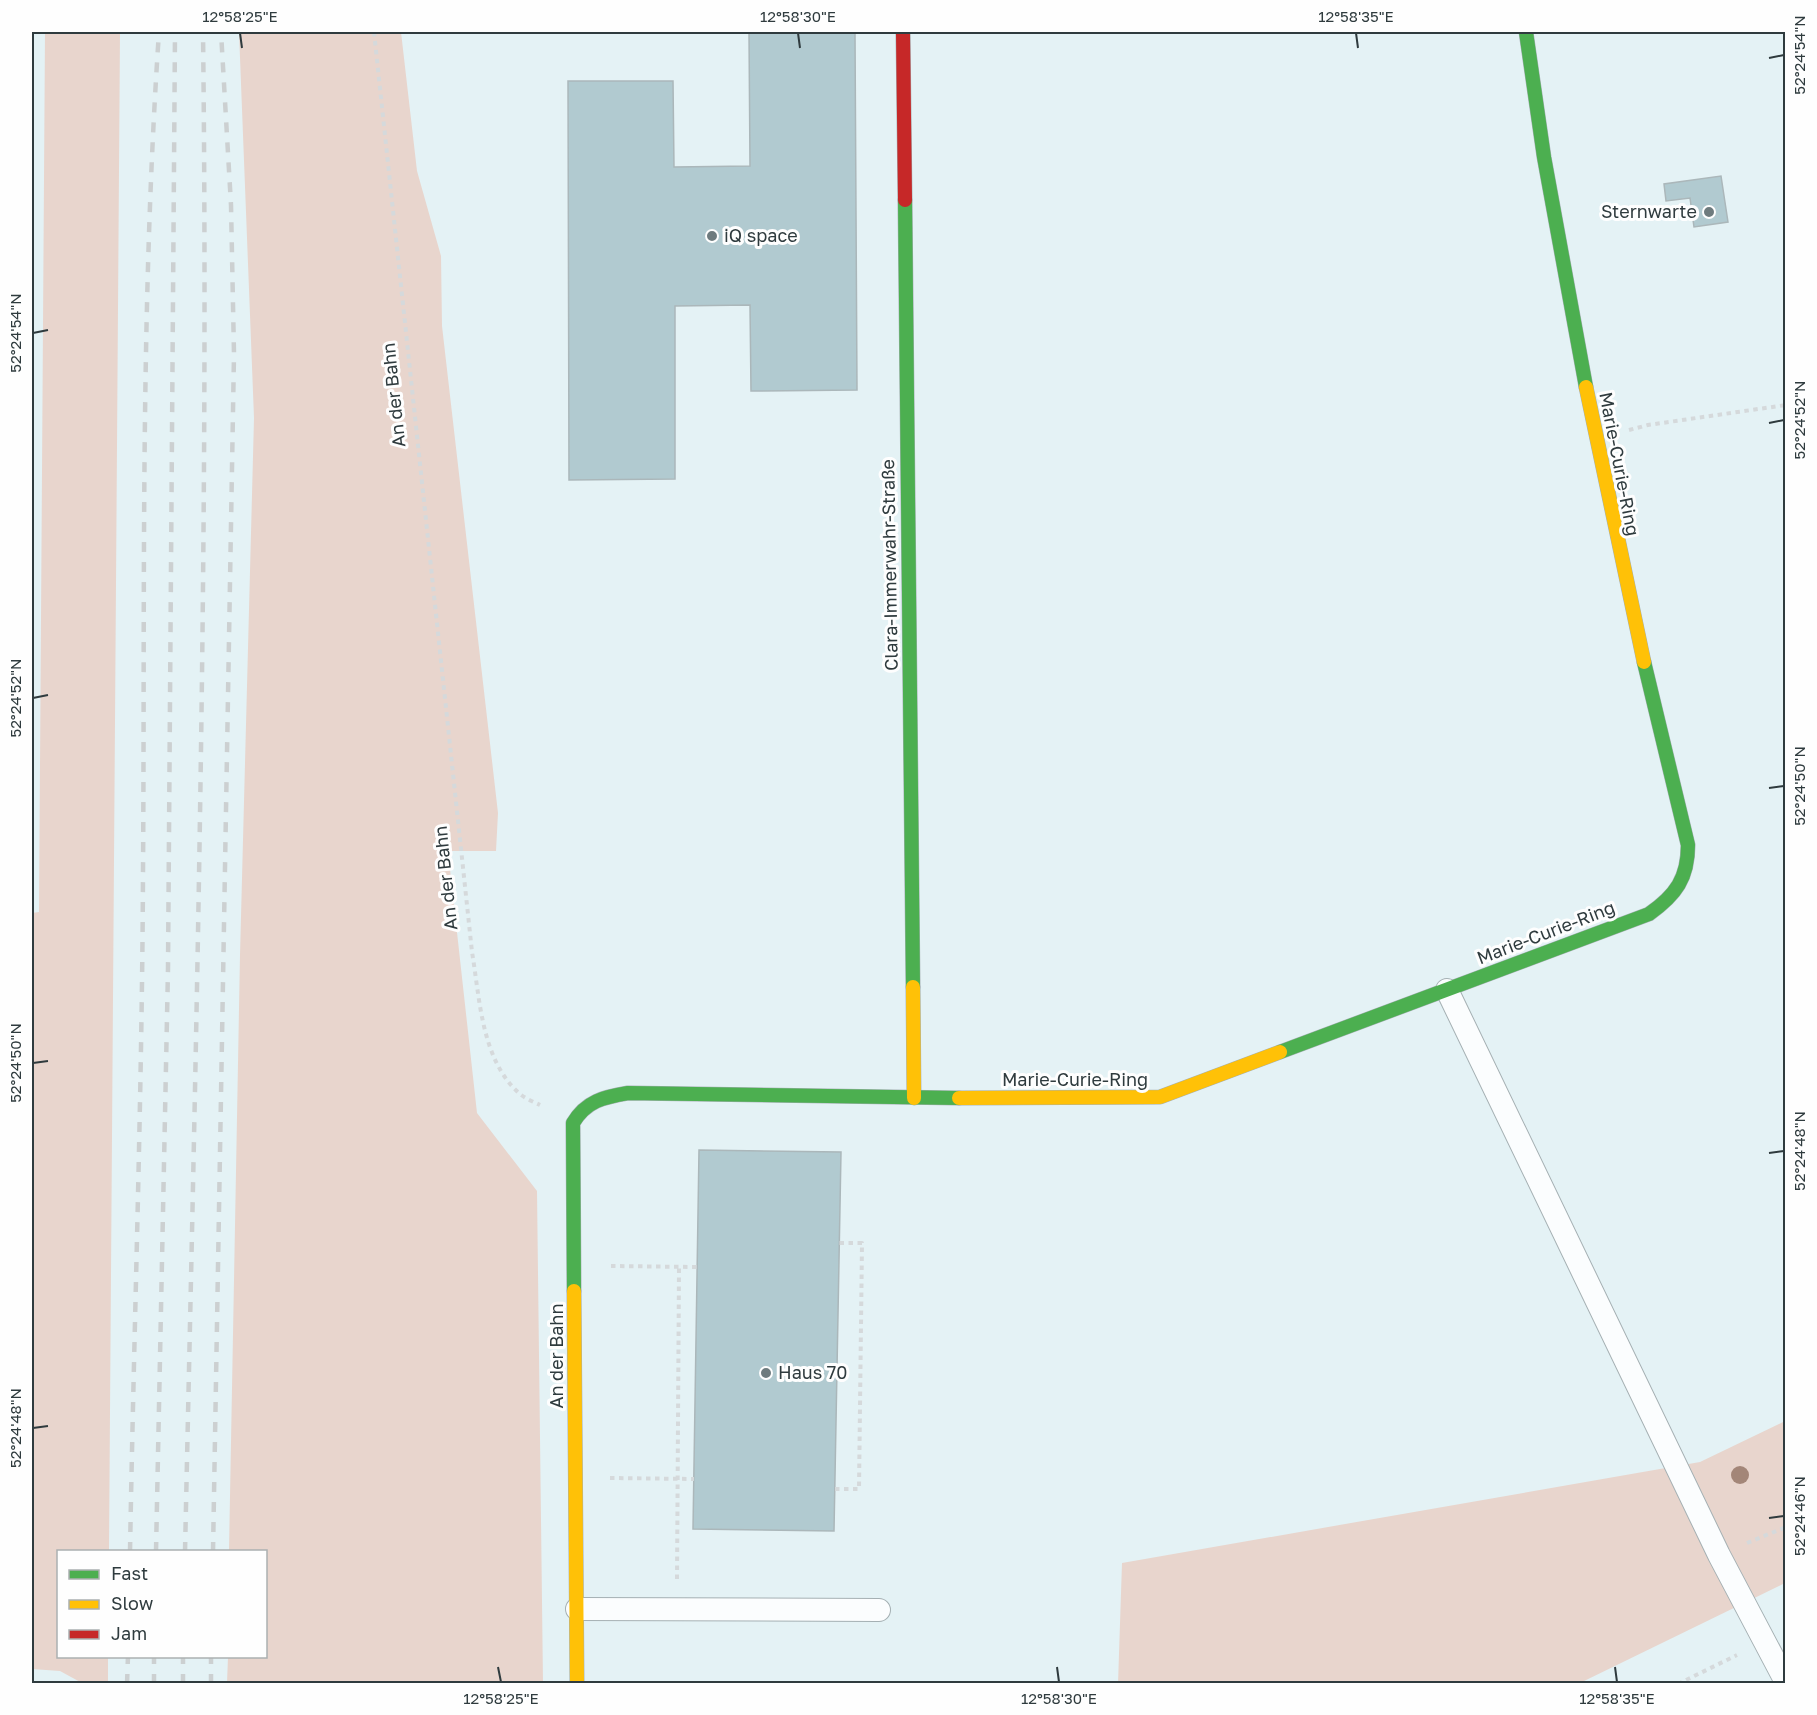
<svg xmlns="http://www.w3.org/2000/svg" width="1817" height="1715" viewBox="0 0 1817 1715" font-family="'Golos Text',sans-serif">
<style>
.green{fill:#e8d5cd}
.building{fill:#b1cad0;stroke:#abb7ba;stroke-width:1.5}
.lines{fill:none;stroke-linecap:round;stroke-linejoin:round}
.lane-casing{stroke:#a5b0b3;stroke-width:24}
.fast-casing{stroke:#a5b0b3;stroke-width:15}
.slow-casing{stroke:#a5b0b3;stroke-width:15}
.jam-casing{stroke:#a5b0b3;stroke-width:15}
.path{stroke:#d5d9db;stroke-width:4;stroke-dasharray:4.5 4.5;stroke-linecap:butt}
.lane{stroke:#fbfdfe;stroke-width:22}
.fast{stroke:#4caf50;stroke-width:14}
.slow{stroke:#ffc107;stroke-width:14}
.jam{stroke:#c62828;stroke-width:14}
.rail{stroke:#ccd0d1;stroke-width:4.5;stroke-dasharray:10 10;stroke-linecap:butt}
.tree{fill:#a38678}
.ticks{fill:none;stroke:#2f3b3e;stroke-width:2}
.poi-dot{fill:#6e7b7e;stroke:#fefefe;stroke-width:2}
.labels{text-anchor:middle;stroke-width:6;stroke-linejoin:round;paint-order:stroke}
.poi-label{font-size:18px;fill:#2f3b3e;stroke:#fefefe;text-anchor:start}
.street-label{font-size:18px;fill:#2f3b3e;stroke:#fefefe}
.neatline{fill:none;stroke:#2f3b3e;stroke-width:2}
.ticks-label{font-size:15px;text-anchor:middle;fill:#2f3b3e}
</style>
<rect width="100%" height="100%" fill="#e4f2f5"/>
<path class="green" d="M45 32H120L109 1551 58 1552V1656L108 1657V1684L82 1683 60 1671 32 1669V913L39 912Z
M239 32H401L417 171 441 256 442 326 498 813 496 851H448L477 1113 537 1191 543 1683H227L228 1657 266 1656V1552L229 1551 240 955 254 418Z
M1785 1421V1583L1580 1683 1118 1684 1122 1563 1700 1462Z"/>
<path class="building" d="M749 32H855L857 390 751 391 750 305 675 306V479L569 480 568 81H673L674 167 750 166Z
M1721 176 1728 222 1694 227 1690 198 1666 201 1664 184Z
M699 1150 841 1152 834 1531 693 1529Z"/>
<g class="lines">
<g class="lane-casing">
<path id="lane" d="M1447 990 1719 1555 1786 1682
M577 1609 879 1610"/>
</g>
<g class="fast-casing">
<path id="fast" d="M1526 32 1544 157 1586 387
M905 200 913 987
M1280 1052 1649 914C1676 895 1688 878 1688 845L1644 662
M574 1291 573 1123C586 1101 604 1097 628 1093L959 1098"/>
</g>
<g class="slow-casing">
<path id="slow" d="M1586 387 1644 662
M913 987 914 1098
M959 1098 1160 1097 1280 1052
M574 1291 577 1684"/>
</g>
<g class="jam-casing">
<path id="jam" d="M903 32 905 200"/>
</g>
<path class="path" d="M374 32 472 952C480 999 481 1060 520 1094 526 1099 534 1102 540 1105
M1629 430 1648 425 1786 405
M611 1266 697 1267
M610 1478 694 1479
M835 1489H859L862 1243H839
M1747 1543 1786 1527
M677 1579 679 1267
M1678 1684 1737 1655"/>
<use href="#lane" class="lane"/>
<use href="#fast" class="fast"/>
<use href="#slow" class="slow"/>
<use href="#jam" class="jam"/>
<path class="rail" d="M130 1552C134 1325 142 1098 143 872 145 591 140 311 159 32
M156 1552 168 969 175 32
M185 1552C196 1045 209 538 203 32
M213 1552 234 354 231 205 221 32
M127 1684 128 1656
M154 1684V1656
M183 1684V1656
M211 1684V1656"/>
</g>
<circle class="tree" cx="1740" cy="1475" r="9"/>
<path class="ticks" d="M240 33 242 48M798 33 800 48M1356 33 1358 48M1769 58 1784 55M33 333 48 330M1769 423 1784 420M33 698 48 695M1769 788 1784 786M33 1063 48 1061M1769 1153 1784 1151M33 1428 48 1426M1769 1518 1784 1516M498 1667 501 1682M1057 1667 1059 1682M1615 1667 1617 1682"/>
<g class="poi-dot">
<circle cx="1709" cy="212" r="6"/>
<circle cx="712" cy="236" r="6"/>
<circle cx="766" cy="1373" r="6"/>
</g>
<g class="labels">
<g class="poi-label">
<text x="1697" y="218" text-anchor="end">Sternwarte</text>
<text x="724" y="242">iQ space</text>
<text x="778" y="1379">Haus 70</text>
</g>
<g class="street-label">
<text transform="translate(394 395) rotate(-96)" y="6">An der Bahn</text>
<text transform="translate(1619 464) rotate(79)" y="6">Marie-Curie-Ring</text>
<text transform="translate(890 565) rotate(-91)" y="6">Clara-Immerwahr-Straße</text>
<text transform="translate(446 878) rotate(-96)" y="6">An der Bahn</text>
<text transform="translate(1546 933) rotate(-21)" y="6">Marie-Curie-Ring</text>
<text x="1075" y="1086">Marie-Curie-Ring</text>
<text transform="translate(557 1356) rotate(-90)" y="6">An der Bahn</text>
</g>
</g>
<rect width="1817" height="1715" fill="none" stroke="#fefefe" stroke-width="66"/>
<rect x="57" y="1550" width="210" height="108" fill="#fefefe" stroke="#abb0b1" stroke-width="1.5"/>
<rect x="69" y="1570" width="30" height="9" fill="#4caf50" stroke="#abb0b1" stroke-width="1.5"/>
<text x="111" y="1580" font-size="18" fill="#2f3b3e">Fast</text>
<rect x="69" y="1600" width="30" height="9" fill="#ffc107" stroke="#abb0b1" stroke-width="1.5"/>
<text x="111" y="1610" font-size="18" fill="#2f3b3e">Slow</text>
<rect x="69" y="1630" width="30" height="9" fill="#c62828" stroke="#abb0b1" stroke-width="1.5"/>
<text x="111" y="1640" font-size="18" fill="#2f3b3e">Jam</text>
<rect x="33" y="33" width="1751" height="1649" class="neatline"/>
<g class="ticks-label">
<text x="240" y="22">12°58'25"E</text>
<text x="798" y="22">12°58'30"E</text>
<text x="1356" y="22">12°58'35"E</text>
<text transform="translate(1800 55) rotate(-90)" y="5">52°24'54"N</text>
<text transform="translate(16 333) rotate(-90)" y="5">52°24'54"N</text>
<text transform="translate(1800 420) rotate(-90)" y="5">52°24'52"N</text>
<text transform="translate(16 698) rotate(-90)" y="5">52°24'52"N</text>
<text transform="translate(1800 786) rotate(-90)" y="5">52°24'50"N</text>
<text transform="translate(16 1063) rotate(-90)" y="5">52°24'50"N</text>
<text transform="translate(1800 1151) rotate(-90)" y="5">52°24'48"N</text>
<text transform="translate(16 1428) rotate(-90)" y="5">52°24'48"N</text>
<text transform="translate(1800 1516) rotate(-90)" y="5">52°24'46"N</text>
<text x="501" y="1704">12°58'25"E</text>
<text x="1059" y="1704">12°58'30"E</text>
<text x="1617" y="1704">12°58'35"E</text>
</g>
</svg>
